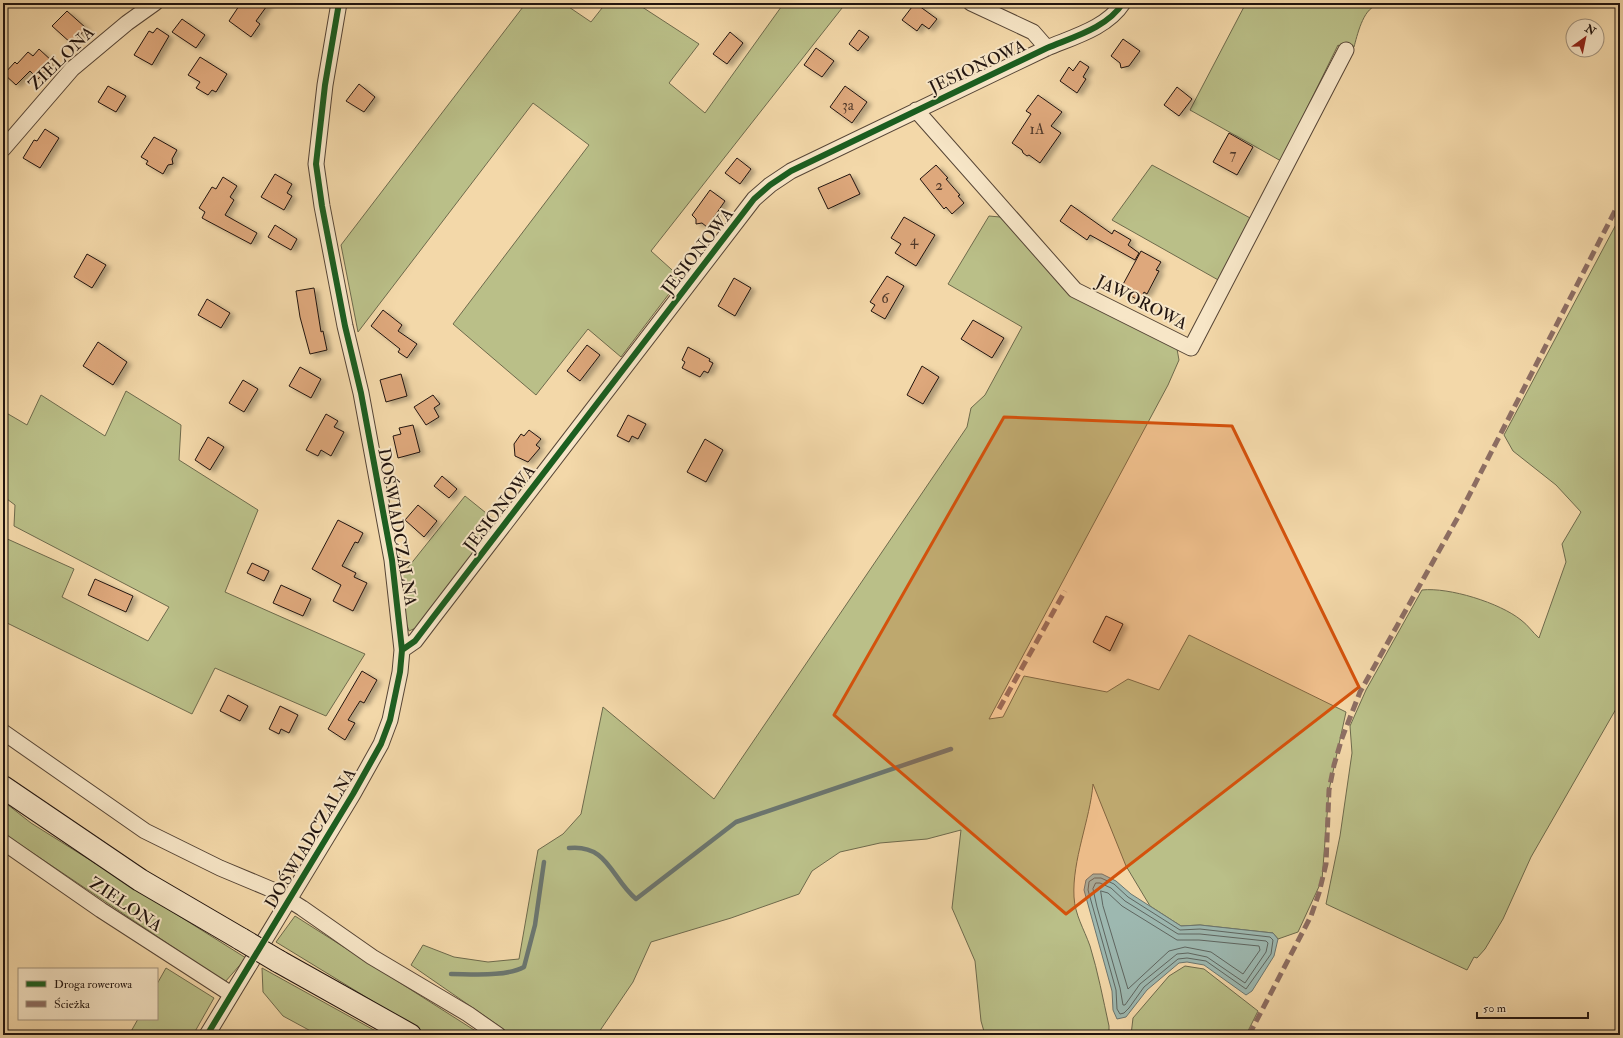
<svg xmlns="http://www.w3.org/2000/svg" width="1623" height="1038" viewBox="0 0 1623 1038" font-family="'IM FELL Double Pica',serif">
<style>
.green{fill:#babf88;stroke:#6e6a4c}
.water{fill:#9db8b0;stroke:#6b7670}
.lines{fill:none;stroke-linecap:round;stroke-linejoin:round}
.shore{stroke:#5f6660;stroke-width:1}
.stream{stroke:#6b7670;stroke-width:4.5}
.building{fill:#dea87b;stroke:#21140f;filter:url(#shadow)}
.street-casing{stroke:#564536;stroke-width:17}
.secondary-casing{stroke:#21140f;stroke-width:24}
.street{stroke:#f7e6c7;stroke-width:15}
.secondary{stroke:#f7e6c7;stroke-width:22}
.secondary-bridge-casing{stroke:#21140f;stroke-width:24;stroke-linecap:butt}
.secondary-bridge{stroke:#f7e6c7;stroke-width:22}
.quiet{stroke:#8d6e63;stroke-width:5;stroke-dasharray:10 5;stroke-linecap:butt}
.cycleway-casing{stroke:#f7e6c7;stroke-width:8}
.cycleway{stroke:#1b5e20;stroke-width:6}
.marked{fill:#d4520c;fill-opacity:0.2;stroke:#d4520c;stroke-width:3;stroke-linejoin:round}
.labels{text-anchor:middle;stroke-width:4;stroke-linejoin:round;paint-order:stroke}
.number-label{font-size:15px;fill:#50392a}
.street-label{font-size:17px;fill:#21140f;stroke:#f7e6c7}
</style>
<defs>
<filter id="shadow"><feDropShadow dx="4.5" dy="2.5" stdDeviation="2" flood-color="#0004"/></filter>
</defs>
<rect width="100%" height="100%" fill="#f3d8a9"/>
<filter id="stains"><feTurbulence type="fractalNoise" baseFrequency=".005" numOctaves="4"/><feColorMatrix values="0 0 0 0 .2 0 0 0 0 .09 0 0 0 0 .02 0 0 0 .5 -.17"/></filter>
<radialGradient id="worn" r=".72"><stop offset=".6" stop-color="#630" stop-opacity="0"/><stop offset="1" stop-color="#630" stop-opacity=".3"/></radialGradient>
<path class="green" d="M526 3H563L591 22 606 3H636L699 44 669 83 705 113 784 3H846L651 251 681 278 621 357 588 329 536 395 453 324 589 145 533 103 358 332 341 245Z
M1246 3H1390L1386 7C1383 7 1379 6 1376 6 1363 9 1357 36 1354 47L1346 50 1338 45 1281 161 1190 110Z
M1152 165 1252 219 1220 281 1112 220Z
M989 216 1000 217 1013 228 1071 292 1177 349 1179 360 1168 385 989 719 1003 717 1024 676 1107 692 1128 679 1159 690 1189 635 1346 712 1329 790 1322 880 1298 932 1278 939 1273 933 1200 925 1181 926 1150 906 1126 866 1093 784C1090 820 1072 860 1074 897 1075 915 1084 929 1090 946 1098 972 1103 999 1109 1026V1035H985L981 1021 975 961 952 908 961 830 927 839 880 843 840 852 812 871 799 894 731 918 651 942 633 982 597 1035H512L411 965 423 945 454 957 488 962 519 959 538 850 563 834 581 814 603 707 714 799 967 427 971 408 985 395 1022 327 948 284Z
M1620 217V702L1531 857 1503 919 1485 949 1477 958 1474 957 1467 970 1326 904 1340 836 1352 753 1350 726 1366 690 1422 590C1449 587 1500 603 1521 620 1528 625 1533 633 1539 638L1566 562 1562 544 1581 512 1556 485 1513 451 1504 435Z
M126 391 181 425 179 460 258 510 225 592 365 654 326 716 215 668 192 714 3 621V537L74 569 62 597 148 641 169 607 14 526 15 505 3 496V411L27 425 41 395 105 436Z
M465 496 496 521 420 626 409 631 405 620 402 575Z
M3 801 31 823 246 958 225 982 3 833Z
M295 916 482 1035H428L276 942Z
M1185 966 1204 969 1258 1011 1246 1035H1131L1133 1018 1169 976Z
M166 968 214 998 193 1035H129L138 1019H157V984Z
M262 968 383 1035H318L283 1016 263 992Z"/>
<path class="water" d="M1093 874H1102L1116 881 1131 894 1181 926 1200 925 1273 933 1278 939 1274 956 1252 991 1246 995 1204 965 1187 962 1179 963 1147 990 1126 1017 1117 1019 1113 1010 1112 991 1084 890 1086 880Z"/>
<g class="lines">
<path class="shore" d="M1095 878H1101L1114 884 1128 897 1180 930 1200 929 1270 937 1273 940 1271 954 1246 989 1206 961 1187 958 1178 959 1144 987 1129 1008 1124 1013 1120 1014 1117 1009 1116 990 1088 890 1089 882Z
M1096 883H1100L1111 888 1125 901 1178 934H1200L1266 941 1268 943 1266 952 1245 983 1207 957 1188 953 1177 954 1140 984 1125 1005H1123L1120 988 1097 907 1093 889Z
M1101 891 1108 893 1122 906 1177 940H1199L1259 946 1260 950 1243 974 1211 952 1185 947 1169 951 1128 989 1103 906Z"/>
<path class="stream" d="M569 848C608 844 611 878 636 899L736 822 951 749
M451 974C472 974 506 977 524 967L535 925 544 862"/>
</g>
<path class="building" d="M241 3H269L256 21 260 24 251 37 229 21Z
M915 3 937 19 929 29 922 24 917 31 902 20Z
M67 11 86 28 72 44 52 26Z
M182 19 205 35 196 48 172 32Z
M157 28 169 36 152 65 134 55 149 31 153 33Z
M859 30 869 37 858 51 849 44Z
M730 32 743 43 727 64 713 54Z
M1123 39 1140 51 1129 66 1121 68 1120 63 1111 56Z
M816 48 834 61 822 77 804 65Z
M39 49 53 62 38 79 30 71 16 85 4 74 15 62 17 64 28 52 33 56Z
M200 57 227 74 216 92 212 90 208 95 196 88 200 82 188 75Z
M1080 61 1089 67 1083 77 1086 79 1077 93 1060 81 1069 67 1073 71Z
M359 84 375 97 364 112 346 101Z
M108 86 126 96 116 112 98 102Z
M845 86 867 102 852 123 830 107Z
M1177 87 1192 99 1179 116 1164 105Z
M1038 95 1062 112 1051 126 1061 133 1040 163 1029 155 1027 156 1023 153 1022 150 1012 143 1031 114 1026 111Z
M45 129 59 138 40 168 23 158 34 140 37 141Z
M1229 133 1253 147 1237 175 1213 162Z
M154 137 177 150 172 159 173 164 168 165 163 174 146 164 148 161 141 157Z
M737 158 751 169 740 184 725 173Z
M936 165 948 178 946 179 960 195 958 196 964 203 952 214 946 207 944 209 920 179Z
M275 174 292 184 287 193 292 196 284 210 261 197Z
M850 174 860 194 828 209 818 188Z
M223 177 237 186 230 197 234 200 225 215 257 233 251 244 202 218 205 212 199 208 212 187 216 189Z
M710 190 725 201 707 227 702 223 696 224V219L692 215Z
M1071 205 1112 234 1114 230 1131 240 1128 245 1139 253 1135 260 1090 235 1087 240 1060 221Z
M904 217 935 235 916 266 895 253 901 244 891 238Z
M275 225 297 239 291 250 268 237Z
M1141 251 1161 262 1156 270 1159 271 1147 294 1144 292 1140 301 1120 290Z
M87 254 106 265 92 288 74 277Z
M887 276 904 286 885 319 871 311 875 305 870 302Z
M734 278 751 288 735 316 718 306Z
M314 288 321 332 323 331 327 350 310 354 300 317 296 291Z
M207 299 230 313 221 328 198 315Z
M383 310 402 325 398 331 417 344 407 358 398 352 400 349 371 326Z
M973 320 1004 338 992 358 961 339Z
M98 342 127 362 113 385 83 366Z
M587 345 600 355 580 381 567 371Z
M688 347 710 359 709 361 713 363 708 373 704 371 700 377 682 368 685 362 682 360Z
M922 366 939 377 923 404 907 395Z
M300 367 321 379 311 398 289 386Z
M401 374 407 396 386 402 380 380Z
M243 380 258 389 244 412 229 403Z
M433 395 440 404 434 408 439 417 426 425 414 407Z
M326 414 338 421 334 427 344 432 331 456 321 450 318 456 306 450Z
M628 415 646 424 638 439 632 436 629 442 617 436Z
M413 425 420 452 398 458 393 436 401 434 399 428Z
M529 430 541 439 536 445 540 448 528 462 515 456 514 444 521 434 524 436Z
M208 437 224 447 210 470 195 460Z
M705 439 723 450 706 482 687 472Z
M442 476 457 489 449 498 434 486Z
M418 505 437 521 424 537 405 520Z
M338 520 363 533 358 543 355 542 342 566 356 573 354 577 367 583 353 611 333 601 341 585 312 569Z
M252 563 269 571 264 581 247 573Z
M95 579 133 596 126 612 88 595Z
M281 585 311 599 303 616 273 603Z
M1106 616 1123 624 1110 651 1093 642Z
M362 671 377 680 364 703 360 701 348 720 355 723 345 740 328 729Z
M228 695 248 706 240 721 220 711Z
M280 706 298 715 289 733 281 729 279 734 269 729Z"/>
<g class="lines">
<g class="street-casing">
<path id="street" d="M971 3 1033 32 1047 48
M916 110 1075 290 1191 348 1346 50
M3 149 72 69 127 23 155 3
M402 650 415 641 434 616 754 199 770 185 791 171 1047 48C1073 37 1107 28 1123 3
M3 732 145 831 220 868 275 891 302 908 372 957 468 1014 498 1035
M3 842 101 910 231 994
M207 1035 353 794 381 744 390 720 400 672 402 650 392 560 361 393 345 326 322 206 316 164 325 85 339 3"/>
</g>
<g class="secondary-casing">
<path id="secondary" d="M3 787 140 880 241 939
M278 961 410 1035"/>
</g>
<use href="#street" class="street"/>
<use href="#secondary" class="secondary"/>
<g class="secondary-bridge-casing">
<path id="secondary-bridge" d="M241 939 278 961"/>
</g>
<use href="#secondary-bridge" class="secondary-bridge"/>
<path class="quiet" d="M999 709 1065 591
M1249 1035 1311 916 1319 893 1326 864 1329 790 1334 765 1342 738 1360 692 1458 517 1620 201"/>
<g class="cycleway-casing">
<path id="cycleway" d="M402 650 415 641 434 616 754 199 770 185 791 171 1047 48C1073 37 1107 28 1123 3
M207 1035 353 794 381 744 390 720 400 672 402 650 392 560 361 393 345 326 322 206 316 164 325 85 339 3"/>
</g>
<use href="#cycleway" class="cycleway"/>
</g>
<path class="marked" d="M1004 417 1232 426 1359 687 1066 914 834 715Z"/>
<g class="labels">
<g class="number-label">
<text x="848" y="110">3a</text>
<text x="1037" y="134">1A</text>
<text x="1233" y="159">7</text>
<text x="939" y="190">2</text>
<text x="914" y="245">4</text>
<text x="885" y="303">6</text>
</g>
<g class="street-label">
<text transform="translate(61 58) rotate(-44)" y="6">ZIELONA</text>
<text transform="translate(977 66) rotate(-25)" y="6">JESIONOWA</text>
<text transform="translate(697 251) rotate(-52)" y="6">JESIONOWA</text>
<text transform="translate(1142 302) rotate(27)" y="6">JAWOROWA</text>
<text transform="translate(499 508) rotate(-52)" y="6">JESIONOWA</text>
<text transform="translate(398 527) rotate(80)" y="6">DOŚWIADCZALNA</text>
<text transform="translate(310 838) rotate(-59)" y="6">DOŚWIADCZALNA</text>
<text transform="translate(126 904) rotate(34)" y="6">ZIELONA</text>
</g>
</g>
<rect width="1623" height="1038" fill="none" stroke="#f3d8a9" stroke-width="16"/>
<rect x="4" y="4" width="1615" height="1030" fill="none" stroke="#21140f" stroke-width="2"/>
<rect x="8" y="8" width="1607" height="1022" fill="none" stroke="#21140f"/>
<rect x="18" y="968" width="140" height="52" fill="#f7e6c7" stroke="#a1927d"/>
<rect x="26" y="981" width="20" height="6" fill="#1b5e20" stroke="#a1927d"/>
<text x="54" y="988" font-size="12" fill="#21140f">Droga rowerowa</text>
<rect x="26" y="1001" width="20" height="6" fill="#8d6e63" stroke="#a1927d"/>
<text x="54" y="1008" font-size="12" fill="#21140f">Ścieżka</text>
<g transform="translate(1585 38) rotate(33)"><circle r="19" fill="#f7e6c7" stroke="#a1927d"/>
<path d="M0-3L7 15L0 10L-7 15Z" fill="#8f2418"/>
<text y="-6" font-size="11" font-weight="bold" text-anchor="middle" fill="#21140f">N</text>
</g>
<path d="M1477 1012v6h111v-6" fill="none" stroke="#21140f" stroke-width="2"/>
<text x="1483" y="1012" font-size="12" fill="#21140f" stroke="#f7e6c7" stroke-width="3" paint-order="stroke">50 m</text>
<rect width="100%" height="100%" filter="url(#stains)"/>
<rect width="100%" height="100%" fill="url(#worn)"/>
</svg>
